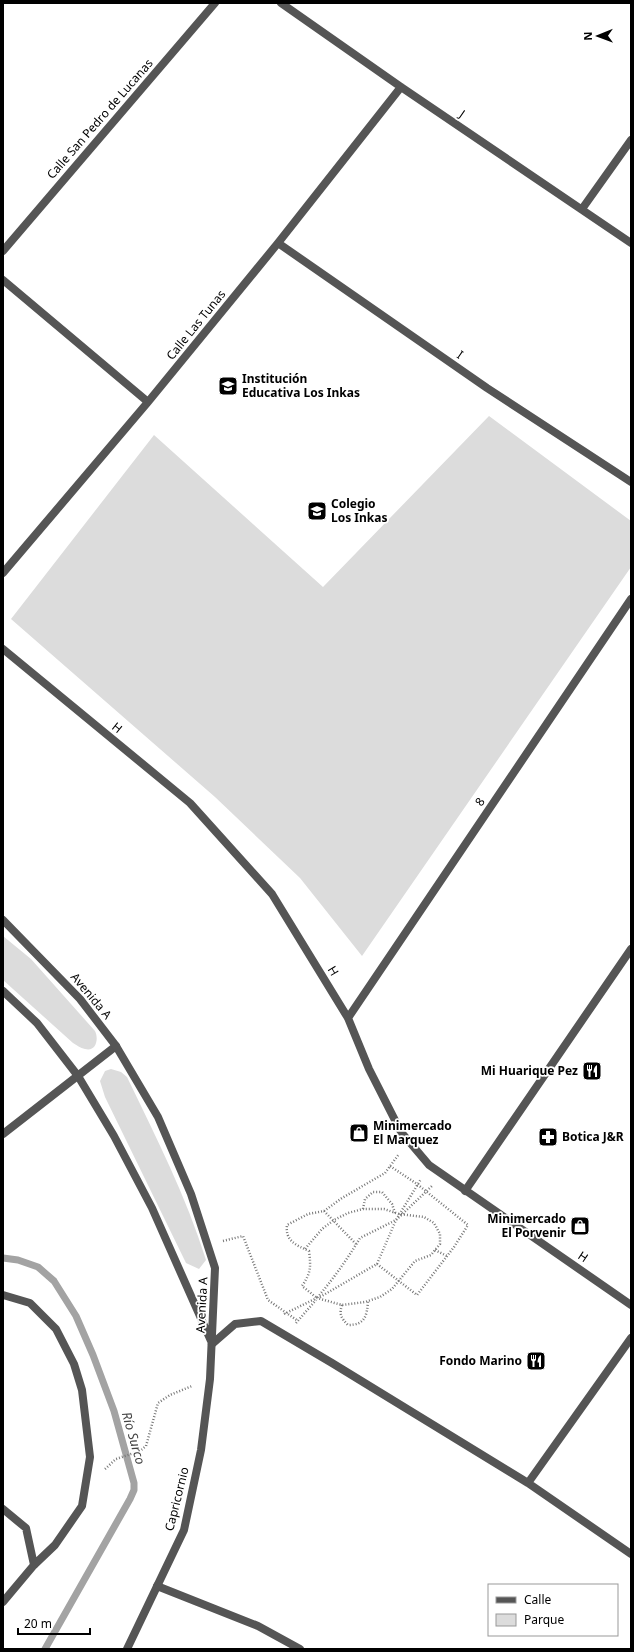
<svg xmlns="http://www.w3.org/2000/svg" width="634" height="1652" viewBox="0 0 634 1652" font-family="'Noto Sans',sans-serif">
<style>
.green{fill:#dcdcdc}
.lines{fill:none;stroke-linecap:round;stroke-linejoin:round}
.stream{stroke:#a3a3a3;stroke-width:7}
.path{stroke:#777;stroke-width:2.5;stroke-dasharray:1 2;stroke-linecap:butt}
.minor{stroke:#555;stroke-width:8}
.tertiary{stroke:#555;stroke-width:8}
.labels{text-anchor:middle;stroke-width:3.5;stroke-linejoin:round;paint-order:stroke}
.street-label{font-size:12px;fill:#000;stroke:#fff}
.poi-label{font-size:12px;font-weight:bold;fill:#000;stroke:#fff;text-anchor:start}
.water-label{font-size:13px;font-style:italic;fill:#444;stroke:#fff}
</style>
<rect width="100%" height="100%" fill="#fff"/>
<path class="green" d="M489 416 631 521V567L362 956 300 878 215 797 11 619 154 435 323 587Z
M3 936 31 959 95 1031C99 1039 96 1052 85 1049 80 1048 77 1045 73 1043L3 980Z
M111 1069 121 1072 127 1077C156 1137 186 1196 206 1260L199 1269 186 1263 105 1097 100 1081 105 1071Z"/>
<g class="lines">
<path class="stream" d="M3 1258 18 1260 38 1267 54 1281 76 1316 93 1355 114 1411 134 1483V1490L130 1499 45 1649"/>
<path class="path" d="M363 1209 365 1199 373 1192H382L392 1204 395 1213
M324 1211 342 1198 385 1173 399 1154
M223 1241 243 1236 268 1300 298 1321
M356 1244 324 1211 308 1214 287 1225C285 1241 296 1245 309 1251 311 1266 311 1273 302 1286L317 1298C333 1279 347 1260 360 1238L396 1220 421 1179
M435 1250 447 1256
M377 1264 417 1295 454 1247 468 1225 417 1184 390 1166
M320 1297 377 1264 396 1220 432 1186
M342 1305C339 1314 341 1318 348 1325 365 1325 367 1316 368 1301
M284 1314 317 1298 342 1305 365 1302 380 1297 392 1289 415 1261 431 1255 440 1244V1234L434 1223 424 1217 399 1214 384 1209H363L348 1213 334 1220 322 1229 305 1249
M296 1323 316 1300
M105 1469 116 1459 140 1451 146 1446 158 1403 170 1395 192 1386"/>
<path class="minor" d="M281 3 401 87 631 243
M582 209 631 140
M278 243 487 388 631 482
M3 280 148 402
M3 573 148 402 278 243 401 87
M3 649 190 803 272 894 348 1018 369 1069 401 1132 429 1165 631 1305
M348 1018 631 599
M3 1134 116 1046
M465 1191 631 949
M3 1295 30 1303 56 1329 74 1364 82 1390 90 1457 82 1506 55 1545 34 1565 3 1602
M212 1344 235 1324 261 1321 332 1363 528 1483 631 1554
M528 1483 631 1338
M3 1509 26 1528 34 1565
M157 1586 258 1626 300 1649"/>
<path class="tertiary" d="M3 251 215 3
M3 920 80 999 116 1046 158 1117 191 1194 215 1268 210 1379 201 1450 184 1530 127 1649
M3 991 37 1023 78 1076 114 1136 152 1208 211 1341"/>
</g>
<defs>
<g id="school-square" transform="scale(1)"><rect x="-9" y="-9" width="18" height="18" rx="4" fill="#000" stroke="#fff"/><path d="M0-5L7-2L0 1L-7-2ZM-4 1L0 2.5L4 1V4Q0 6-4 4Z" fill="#fff"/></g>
<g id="restaurant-square" transform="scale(1)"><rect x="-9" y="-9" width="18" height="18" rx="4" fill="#000" stroke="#fff"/><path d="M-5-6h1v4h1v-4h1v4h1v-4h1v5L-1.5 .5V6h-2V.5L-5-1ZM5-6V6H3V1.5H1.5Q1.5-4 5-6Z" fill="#fff"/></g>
<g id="shop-square" transform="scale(1)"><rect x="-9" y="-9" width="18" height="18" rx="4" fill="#000" stroke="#fff"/><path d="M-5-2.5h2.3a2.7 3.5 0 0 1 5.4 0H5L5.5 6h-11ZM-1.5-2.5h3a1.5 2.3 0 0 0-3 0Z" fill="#fff"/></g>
<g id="pharmacy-square" transform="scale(1)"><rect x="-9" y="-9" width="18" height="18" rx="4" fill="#000" stroke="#fff"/><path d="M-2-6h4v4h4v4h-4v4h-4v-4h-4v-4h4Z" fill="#fff"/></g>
</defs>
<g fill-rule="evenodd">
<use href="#school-square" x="228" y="386"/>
<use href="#school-square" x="317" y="511"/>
<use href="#restaurant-square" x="592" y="1071"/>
<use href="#shop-square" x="359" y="1133"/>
<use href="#pharmacy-square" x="548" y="1137"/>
<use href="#shop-square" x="580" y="1226"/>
<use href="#restaurant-square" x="536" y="1361"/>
</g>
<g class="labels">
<g class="street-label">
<text transform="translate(462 114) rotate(34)" y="4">J</text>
<text transform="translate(100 119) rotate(-49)" y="4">Calle San Pedro de Lucanas</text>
<text transform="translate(196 325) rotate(-51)" y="4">Calle Las Tunas</text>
<text transform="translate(460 355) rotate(35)" y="4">I</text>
<text transform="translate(117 728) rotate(39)" y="4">H</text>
<text transform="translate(480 802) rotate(-56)" y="4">8</text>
<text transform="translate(333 971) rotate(59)" y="4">H</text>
<text transform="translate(91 996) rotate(50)" y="4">Avenida A</text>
<text transform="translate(583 1257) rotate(34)" y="4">H</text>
<text transform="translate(202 1305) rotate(-87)" y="4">Avenida A</text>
<text transform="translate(177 1499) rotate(-76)" y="4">Capricornio</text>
</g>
<g class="poi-label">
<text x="242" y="383">Institución<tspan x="242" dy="14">Educativa Los Inkas</tspan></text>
<text x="331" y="508">Colegio<tspan x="331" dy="14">Los Inkas</tspan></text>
<text x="578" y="1075" text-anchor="end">Mi Huarique Pez</text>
<text x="373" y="1130">Minimercado<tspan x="373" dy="14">El Marquez</tspan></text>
<text x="562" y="1141">Botica J&amp;R</text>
<text x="566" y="1223" text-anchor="end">Minimercado<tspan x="566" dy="14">El Porvenir</tspan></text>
<text x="522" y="1365" text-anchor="end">Fondo Marino</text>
</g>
<g class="water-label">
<text transform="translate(134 1438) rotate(74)" y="5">Río Surco</text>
</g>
</g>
<rect width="634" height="1652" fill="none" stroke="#000000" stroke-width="8"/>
<rect x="488" y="1584" width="130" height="52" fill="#ffffff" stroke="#999999"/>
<rect x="496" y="1597" width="20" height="6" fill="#555555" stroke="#999999"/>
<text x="524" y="1604" font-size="12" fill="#000000">Calle</text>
<rect x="496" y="1614" width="20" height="12" fill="#dcdcdc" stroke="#999999"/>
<text x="524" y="1624" font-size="12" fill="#000000">Parque</text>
<g transform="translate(598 36) rotate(269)" stroke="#ffffff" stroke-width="3" paint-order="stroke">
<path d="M0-3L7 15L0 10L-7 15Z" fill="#000000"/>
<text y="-6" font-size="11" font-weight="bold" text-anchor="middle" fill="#000000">N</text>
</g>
<path d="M18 1628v6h72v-6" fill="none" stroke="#000000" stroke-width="2"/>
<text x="24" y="1628" font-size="12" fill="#000000" stroke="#ffffff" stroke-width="3" paint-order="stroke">20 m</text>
</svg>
